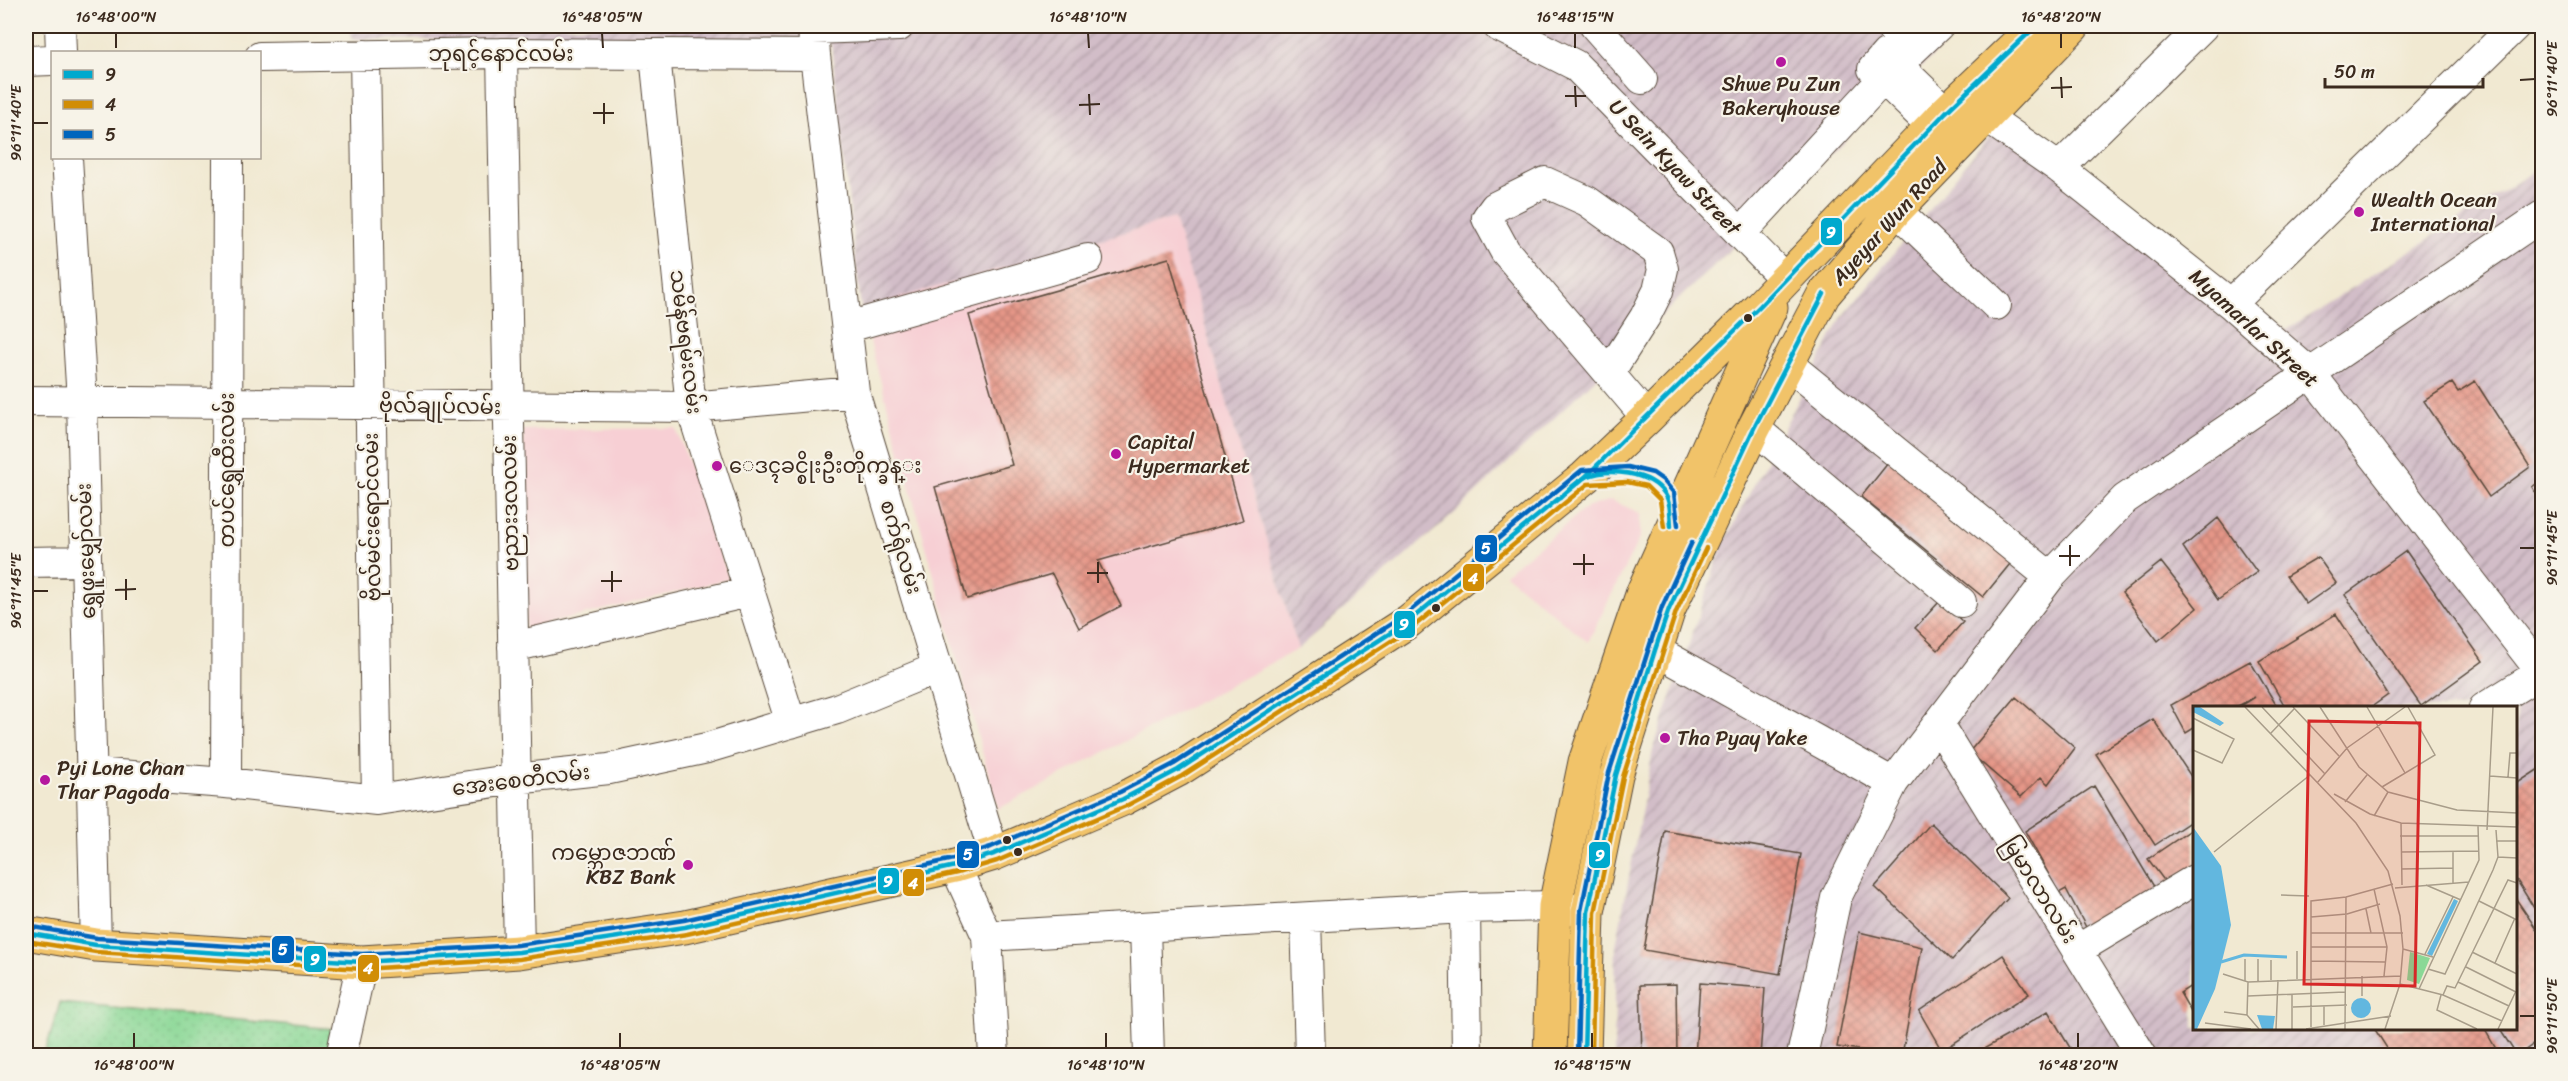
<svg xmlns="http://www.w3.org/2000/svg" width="2568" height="1081" viewBox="0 0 2568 1081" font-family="Sriracha,'Noto Sans Myanmar',sans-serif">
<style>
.built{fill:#f7cfd4}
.industrial{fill:url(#industrial-furrows);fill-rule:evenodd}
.grass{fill:url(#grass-dots);stroke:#62815a;stroke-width:1.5}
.building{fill:url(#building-cross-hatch)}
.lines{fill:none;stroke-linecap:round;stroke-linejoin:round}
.minor-casing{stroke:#564739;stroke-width:32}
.major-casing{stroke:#564739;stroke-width:35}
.minor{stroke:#fff;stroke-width:30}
.major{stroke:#f1c369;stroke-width:33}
.bus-1-casing{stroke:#f7f3e8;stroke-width:9}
.bus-2-casing{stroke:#f7f3e8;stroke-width:9}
.bus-3-casing{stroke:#f7f3e8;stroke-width:9}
.bus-1{stroke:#00a9ce;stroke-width:4.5}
.bus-2{stroke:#d18d06;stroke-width:4.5}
.bus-3{stroke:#0065bd;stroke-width:4.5}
.ticks{fill:none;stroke:#3b2a1e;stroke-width:2}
.poi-dot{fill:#b5179e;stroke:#f7f3e8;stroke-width:2}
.bus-dot{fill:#3b2a1e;stroke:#f7f3e8;stroke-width:2}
.labels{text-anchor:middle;stroke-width:4.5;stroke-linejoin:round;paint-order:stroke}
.street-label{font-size:21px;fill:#3b2a1e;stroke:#f7f3e8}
.poi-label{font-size:21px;fill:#3b2a1e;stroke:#f7f3e8;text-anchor:start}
.inset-river{fill:none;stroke:#62b7df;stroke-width:3}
.inset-road{fill:none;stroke:#a89d8a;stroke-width:1.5}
.view{fill:#d62828;fill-opacity:0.15;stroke:#d62828;stroke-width:3}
.inset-edge{fill:none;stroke:#3b2a1e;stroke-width:3}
.line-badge{stroke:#f7f3e8;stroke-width:2}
.badge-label{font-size:16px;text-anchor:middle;font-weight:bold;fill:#fff}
.neatline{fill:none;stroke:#3b2a1e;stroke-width:2}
.ticks-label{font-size:15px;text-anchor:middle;fill:#3b2a1e}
</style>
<defs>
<pattern id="industrial-furrows" width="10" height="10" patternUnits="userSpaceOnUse" patternTransform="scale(1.5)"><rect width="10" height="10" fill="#d2bdc8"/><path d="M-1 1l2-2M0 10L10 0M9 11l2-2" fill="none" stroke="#ac9aa2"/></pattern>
<pattern id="grass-dots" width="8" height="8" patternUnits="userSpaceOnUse" patternTransform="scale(1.5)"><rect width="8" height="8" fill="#8ad896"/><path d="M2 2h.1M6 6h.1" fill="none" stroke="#78ba81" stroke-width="1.8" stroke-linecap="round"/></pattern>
<pattern id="building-cross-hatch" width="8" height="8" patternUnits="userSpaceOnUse" patternTransform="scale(1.5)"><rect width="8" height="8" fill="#e69788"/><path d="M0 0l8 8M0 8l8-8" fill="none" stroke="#bc7b6f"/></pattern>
</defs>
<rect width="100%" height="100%" fill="#f7f3e8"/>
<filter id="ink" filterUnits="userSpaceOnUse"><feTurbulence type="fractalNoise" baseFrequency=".0167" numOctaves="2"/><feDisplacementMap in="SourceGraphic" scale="12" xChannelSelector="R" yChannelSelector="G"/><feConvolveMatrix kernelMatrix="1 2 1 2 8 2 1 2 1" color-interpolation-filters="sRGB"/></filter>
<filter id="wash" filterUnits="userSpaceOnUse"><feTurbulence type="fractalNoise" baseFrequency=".008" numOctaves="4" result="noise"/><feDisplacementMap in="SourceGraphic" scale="24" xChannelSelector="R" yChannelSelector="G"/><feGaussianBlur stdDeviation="1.35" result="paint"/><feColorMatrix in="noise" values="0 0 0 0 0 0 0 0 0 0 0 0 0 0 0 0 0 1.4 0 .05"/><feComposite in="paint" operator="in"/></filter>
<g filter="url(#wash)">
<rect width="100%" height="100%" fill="#f1e9d2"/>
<path class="built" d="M1174 218 1298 649 998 809 861 309Z
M676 428 729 579 526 629 523 430Z
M1611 500 1640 513V537L1588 642 1505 574 1586 508Z"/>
<path class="industrial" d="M350 26H1964L1457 511 1298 649 1174 218 861 309 831 44 351 39Z
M2008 112 2287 330 2542 166V1055L1614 1056 1616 946 1653 750 1722 546 1841 319ZM2194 708H2516V1028H2194Z"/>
<path class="grass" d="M60 1003 334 1029 327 1055 44 1056Z"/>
<g id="blocks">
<path class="building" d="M1169 258 1243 520 1098 561 1121 606 1079 628 1052 574 967 599 935 487 1012 465 969 315Z
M2475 381 2530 467 2489 497 2424 401 2452 383 2458 392Z
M1892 458 2014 559 1983 597 1861 497Z
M2542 480V503L2532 487Z
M2218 518 2257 572 2218 600 2183 547Z
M2406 551 2483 661 2421 706 2345 595Z
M2318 557 2336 583 2306 604 2286 576Z
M2161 562 2197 608 2158 641 2122 593Z
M1940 601 1963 622 1938 650 1915 628Z
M2336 614 2388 695 2370 708H2286L2259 661Z
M2250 661 2278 708H2238L2255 697 2234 708H2194V728L2186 733 2171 705Z
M2016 697 2075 748 2048 784 2041 777 2021 797 1969 752Z
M2153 719 2194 781V819L2155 845 2096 754Z
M2542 767V921L2516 879V784Z
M2094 786 2156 890 2088 931 2066 889 2059 893 2025 831Z
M1931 823 2008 898 1952 960 1875 887Z
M2194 828V866L2166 883 2148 859Z
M1665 831 1801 854 1780 974 1644 950Z
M2516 899 2542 937V1038L2517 1056 2499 1028H2516Z
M1859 932 1922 947 1902 1055 1837 1047Z
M2003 955 2029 994 1942 1051 1919 1011Z
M1700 983 1765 988 1760 1056H1695Z
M1676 984 1677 1056H1642L1640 985Z
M2194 984V1010L2191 1012 2180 993Z
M2048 1011 2075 1056H1971L2023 1027Z
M2374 1028H2484L2500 1056H2392Z"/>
</g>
</g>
<g filter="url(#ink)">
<use href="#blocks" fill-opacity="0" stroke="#564739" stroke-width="1.5"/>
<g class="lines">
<g class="minor-casing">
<path id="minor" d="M60 26 61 52
M899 26 813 29 815 55 854 392 994 854
M1498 26 1575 65 1785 279
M1595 26 1642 79
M1890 26 1912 50
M502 53 519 952
M365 55 377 800
M655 55 691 407 791 723
M260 57 502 53 815 55
M26 61 52 60
M1898 64 1938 26
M1970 99 1985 116 2059 168 2231 304 2310 373 2542 673
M1933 127 1873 69 1886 54 1946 112
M67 158 82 401 96 945
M2059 168 2203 26
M1896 210 1996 305
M1740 234 1883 79
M2231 304 2515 26
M848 327 1088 259
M1789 365 2050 577
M1609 373 1645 317 1658 291 1663 269 1658 252 1587 201 1545 182 1495 207 1487 218 1505 251 1647 418
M26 401 691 407 854 392
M1754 428 1961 602
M26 562 86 561
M513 647 749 592
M1655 650 1893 783
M2484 708 2542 672
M1938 724 2142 1056
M92 773 226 783 377 800 515 779 609 769 707 748 837 709 937 668
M226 783 228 158
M955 866 987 936 994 1056
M1465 908 1467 1056
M1306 918 1310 1056
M1145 927 1149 1056
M987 936 1465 908 1555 906 1579 910
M2077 950 2194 880
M341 1056 362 962
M1802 1056 1836 898 1893 783 2050 577 2125 499 2542 216"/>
</g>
<g class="major-casing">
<path id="major" d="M26 933 96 945 362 962 519 952 685 927 955 866 994 854 1067 823 1123 799 1178 770 1409 621 1585 477 1647 418 1760 306 1946 112 2036 26
M1550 1056 1555 906 1585 762 1643 592 1771 307
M1584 1056 1588 912 1616 775 1669 609 1754 428 1824 294 1896 210 2073 26"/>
</g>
<use href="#minor" class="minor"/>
<use href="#major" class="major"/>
<g class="bus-1-casing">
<path id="bus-1" d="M1560 498C1568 491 1576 481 1586 477 1609 467 1650 472 1665 494 1671 503 1670 515 1671 526
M26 933 96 945 362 962 519 952 685 927 955 866 994 854 1123 799 1178 770 1409 621 1585 477 1760 306 1946 112 2036 26
M1584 1056 1588 912 1616 775 1655 650 1669 609 1754 428 1824 294"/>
</g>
<g class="bus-2-casing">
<path id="bus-2" d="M26 941 96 952 362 969 519 959 687 934 957 873 997 861 1126 806 1182 776 1413 627 1588 484 1627 482 1646 486 1660 500 1664 527
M1592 1056 1595 913 1623 777 1676 612 1706 548"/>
</g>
<g class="bus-3-casing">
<path id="bus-3" d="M27 926 97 938 362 954 518 945 684 920 953 859 991 847 1120 792 1174 764 1405 615 1582 470 1628 467 1653 473 1663 480 1674 493 1678 525
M1577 1056 1581 911 1609 773 1662 607 1692 542"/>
</g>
<use href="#bus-1" class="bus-1"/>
<use href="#bus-2" class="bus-2"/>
<use href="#bus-3" class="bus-3"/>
</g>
</g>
<path class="ticks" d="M116 33V48M602 33 603 48M1088 33 1089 48M1575 33V48M2061 33V48M2061 77 2062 98M2520 80 2535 79M1575 86 1576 107M2051 88 2072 87M1089 94 1090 115M1565 96H1586M604 103V124M1079 105 1100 104M593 113H614M33 123H48M2070 545V566M2520 548H2535M1584 554V575M2059 556H2080M1098 562V583M1573 564H1594M612 571V592M1087 573H1108M126 579V600M601 581H622M115 590 136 589M33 591H48M2520 1016H2535M134 1033V1048M620 1033V1048M1106 1033V1048M1592 1033V1048M2078 1033V1048"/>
<g class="poi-dot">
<circle cx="1781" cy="62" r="6"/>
<circle cx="2359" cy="212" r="6"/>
<circle cx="1116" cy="454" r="6"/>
<circle cx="717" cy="466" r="6"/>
<circle cx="1665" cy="738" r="6"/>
<circle cx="45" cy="780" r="6"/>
<circle cx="688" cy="865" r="6"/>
</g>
<g class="bus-dot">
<circle cx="1748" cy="318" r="5"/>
<circle cx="1436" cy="608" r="5"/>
<circle cx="1007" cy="840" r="5"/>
<circle cx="1018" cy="852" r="5"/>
</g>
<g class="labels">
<g class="street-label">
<text x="501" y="61">ဘုရင့်နောင်လမ်း</text>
<text transform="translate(1675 167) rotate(46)" y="7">U Sein Kyaw Street</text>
<text transform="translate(1889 222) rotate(-48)" y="7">Ayeyar Wun Road</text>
<text transform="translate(2254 328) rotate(42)" y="7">Myamarlar Street</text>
<text transform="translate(686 342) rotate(83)" y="7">သမိန်ဗရမ်းလမ်း</text>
<text transform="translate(440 406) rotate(1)" y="7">ဗိုလ်ချုပ်လမ်း</text>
<text transform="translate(227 470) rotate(-90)" y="7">တပင်ရွှေထီးလမ်း</text>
<text transform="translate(510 503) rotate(-91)" y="7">ဗညားဒလလမ်း</text>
<text transform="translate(372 517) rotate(-91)" y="7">ဗိုလ်မင်းရောင်လမ်း</text>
<text transform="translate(901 547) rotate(73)" y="7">စက်ရုံလမ်း</text>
<text transform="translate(86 551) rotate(-92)" y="7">ရွှေဖူးမျှော်လမ်း</text>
<text transform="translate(521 780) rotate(-7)" y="7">အေးစေတီလမ်း</text>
<text transform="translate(2040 890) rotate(58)" y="7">မြမာလာလမ်း</text>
</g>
<g class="poi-label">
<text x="1781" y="91" text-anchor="middle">Shwe Pu Zun<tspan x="1781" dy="24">Bakeryhouse</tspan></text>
<text x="2371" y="207">Wealth Ocean<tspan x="2371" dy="24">International</tspan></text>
<text x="1128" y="449">Capital<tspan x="1128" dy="24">Hypermarket</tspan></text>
<text x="729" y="473">ေဒၚခင္စိုးဦးတိုက္ခန္း</text>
<text x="1677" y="745">Tha Pyay Yake</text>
<text x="57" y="775">Pyi Lone Chan<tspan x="57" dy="24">Thar Pagoda</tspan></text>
<text x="676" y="860" text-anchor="end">ကမ္ဘောဇဘဏ်<tspan x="676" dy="24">KBZ Bank</tspan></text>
</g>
</g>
<g transform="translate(2193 706)">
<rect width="324" height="324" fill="#f1e9d2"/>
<path d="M217 246 237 252 226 278 214 274Z" fill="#8ad896"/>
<path d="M0 1H7L31 17 27 20 0 6ZM0 121 28 160 38 219 22 283 4 323H0ZM261 193 265 195 239 250 234 248ZM158 302a10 10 0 1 1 20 0a10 10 0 1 1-20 0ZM64 309 82 310 80 323H69Z" fill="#62b7df"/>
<path class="inset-river" d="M28 256 51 249 94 251"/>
<path class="inset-road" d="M52 1 163 117 195 165 207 210 210 243 207 278 192 323M69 1 132 68M100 1 146 50M127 1 166 61 195 86 264 104 324 107M174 1 212 67M0 12 41 33 29 57 0 44M78 27 101 3M297 70 324 72M315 71 317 47H324M124 77 154 42 212 1M189 81 242 49 215 1M141 88 177 108 208 117 324 121M152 96 174 69M181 110 195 86M208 117 209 179M294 124 300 1M207 130H285M303 135H324M21 146 117 69M208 146 286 145M305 151 324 152M208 163 260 162M260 177V145M233 179 268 194M202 182 276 176M181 183 194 241 191 270M88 189 116 190M286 195 324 214M173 203 178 227M118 211 154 208 187 198M118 227H210M118 241H194M210 243 240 251M104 245V273M279 246 324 268M232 248 260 191M65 253V276M78 254V274M118 255 192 256M302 257 322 212M273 261 323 286M235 263 252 268 300 164 305 151 303 124M30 268 55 276 208 270M169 270V290M52 275V253M55 276 54 309 66 323M265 276 316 300M207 278 250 289 309 315M226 283 286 154 285 120M99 288V323M248 289 244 304 284 323M250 289 254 280 262 282 315 174 324 177M55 290 152 286M131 300V319M100 301 154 299M31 306 54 309M12 317 58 323M118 321V195L153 191 200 178M83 323 85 274M113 323 198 310M152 323 153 191M305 323 323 285"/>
<path class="view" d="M116 15 227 17 222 280 111 278Z"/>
<rect width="324" height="324" class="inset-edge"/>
</g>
<g class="line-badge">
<rect x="1820" y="217" width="23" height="29" rx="6" fill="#00a9ce"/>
<rect x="1474" y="534" width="24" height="29" rx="6" fill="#0065bd"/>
<rect x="1462" y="563" width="23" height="29" rx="6" fill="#d18d06"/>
<rect x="1393" y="610" width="23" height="29" rx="6" fill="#00a9ce"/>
<rect x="956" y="840" width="24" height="29" rx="6" fill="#0065bd"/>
<rect x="1588" y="841" width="23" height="28" rx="6" fill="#00a9ce"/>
<rect x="877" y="867" width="23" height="28" rx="6" fill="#00a9ce"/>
<rect x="902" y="868" width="23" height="29" rx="6" fill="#d18d06"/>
<rect x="271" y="935" width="24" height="29" rx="6" fill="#0065bd"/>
<rect x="303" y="945" width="24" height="28" rx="6" fill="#00a9ce"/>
<rect x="357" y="954" width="23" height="29" rx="6" fill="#d18d06"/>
</g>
<g class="badge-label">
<text x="1831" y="238">9</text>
<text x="1486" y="554">5</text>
<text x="1473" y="584">4</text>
<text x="1404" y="630">9</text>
<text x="968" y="860">5</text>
<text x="1600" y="861">9</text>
<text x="888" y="887">9</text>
<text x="913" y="889">4</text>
<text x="283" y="955">5</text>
<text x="315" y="965">9</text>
<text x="368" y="974">4</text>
</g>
<rect width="2568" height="1081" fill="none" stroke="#f7f3e8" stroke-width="66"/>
<rect x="51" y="51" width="210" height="108" fill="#f7f3e8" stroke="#aca397" stroke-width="1.5"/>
<rect x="63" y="70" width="30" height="9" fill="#00a9ce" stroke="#aca397" stroke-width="1.5"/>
<text x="105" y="81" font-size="18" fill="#3b2a1e">9</text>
<rect x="63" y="100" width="30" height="9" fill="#d18d06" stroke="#aca397" stroke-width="1.5"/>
<text x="105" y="111" font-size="18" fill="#3b2a1e">4</text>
<rect x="63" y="130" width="30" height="9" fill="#0065bd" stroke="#aca397" stroke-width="1.5"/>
<text x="105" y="141" font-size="18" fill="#3b2a1e">5</text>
<path d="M2325 78v9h158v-9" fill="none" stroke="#3b2a1e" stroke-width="3"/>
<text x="2334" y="78" font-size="18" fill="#3b2a1e" stroke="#f7f3e8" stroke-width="4.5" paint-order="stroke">50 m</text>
<rect x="33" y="33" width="2502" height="1015" class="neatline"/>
<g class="ticks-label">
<text x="116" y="22">16°48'00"N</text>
<text x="602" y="22">16°48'05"N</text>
<text x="1088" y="22">16°48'10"N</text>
<text x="1575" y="22">16°48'15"N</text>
<text x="2061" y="22">16°48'20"N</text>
<text transform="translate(2552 79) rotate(-90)" y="5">96°11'40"E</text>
<text transform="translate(16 123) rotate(-90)" y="5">96°11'40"E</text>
<text transform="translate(2552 548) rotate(-90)" y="5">96°11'45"E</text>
<text transform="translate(16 591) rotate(-90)" y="5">96°11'45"E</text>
<text transform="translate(2552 1016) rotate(-90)" y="5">96°11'50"E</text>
<text x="134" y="1070">16°48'00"N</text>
<text x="620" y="1070">16°48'05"N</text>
<text x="1106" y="1070">16°48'10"N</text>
<text x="1592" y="1070">16°48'15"N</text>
<text x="2078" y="1070">16°48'20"N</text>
</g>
</svg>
